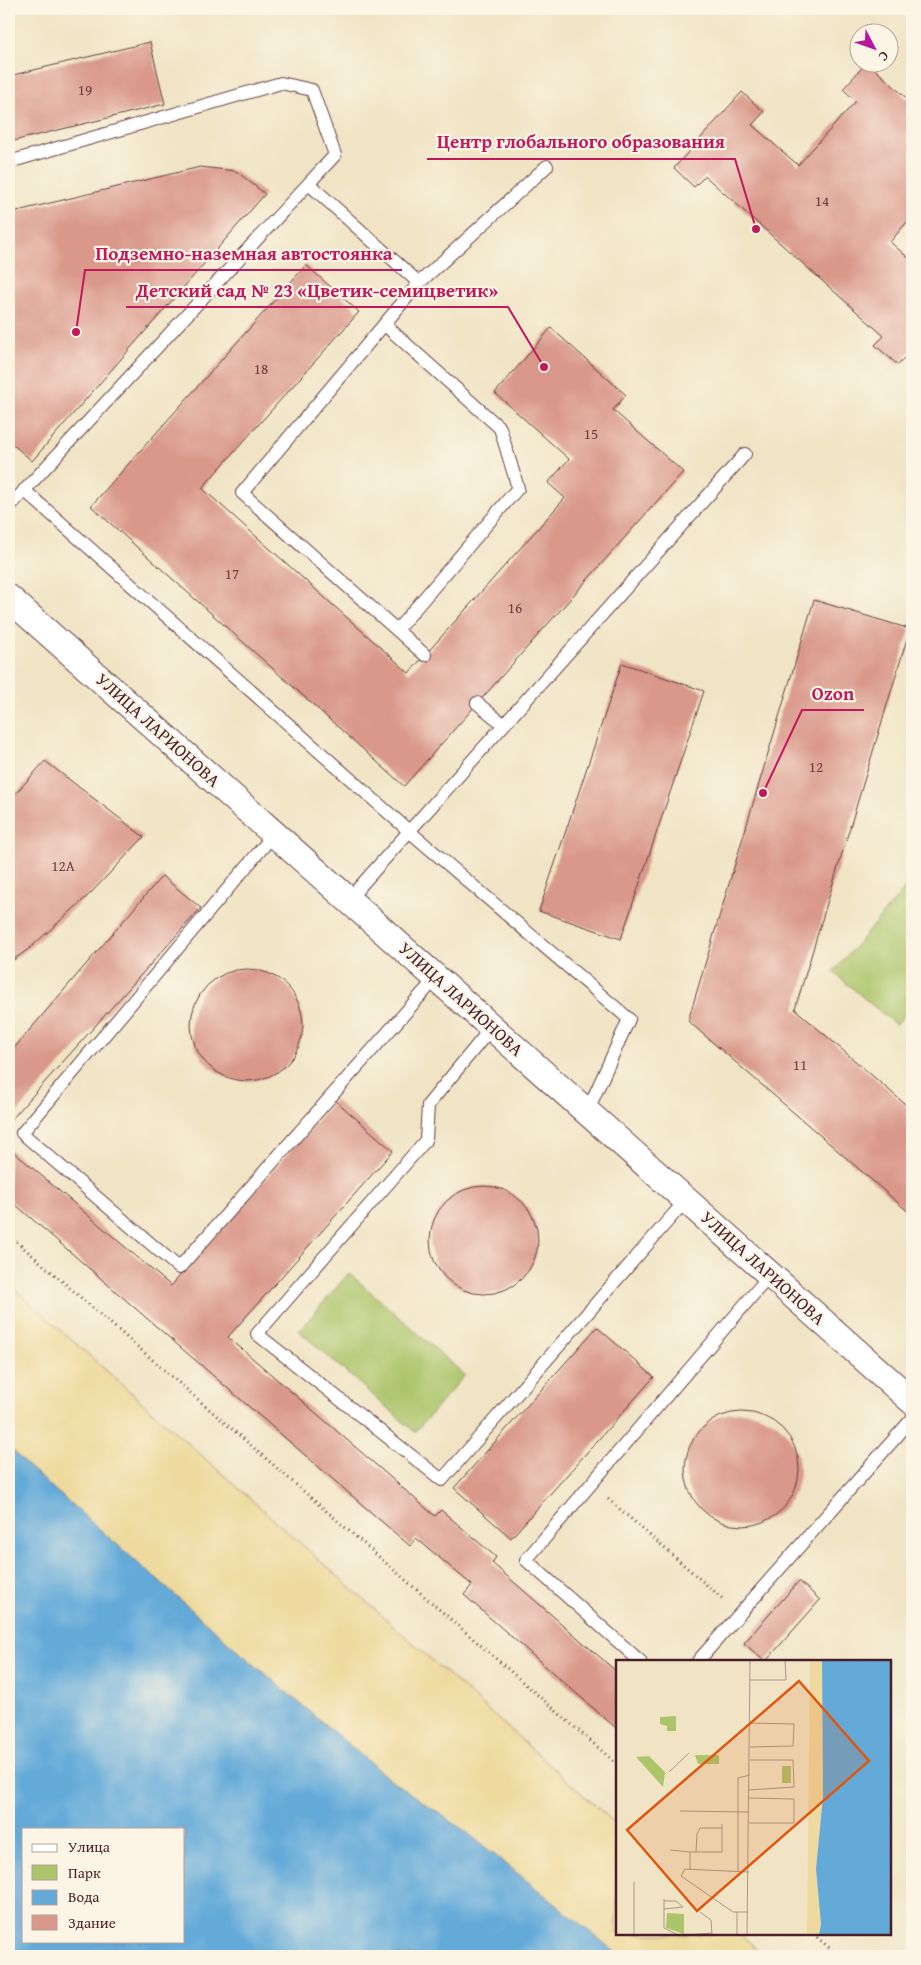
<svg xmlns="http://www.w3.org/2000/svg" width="921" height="1965" viewBox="0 0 921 1965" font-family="'Gentium Book Plus',serif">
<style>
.green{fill:#acc56a;stroke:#7b724a}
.sand{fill:#eeda9e;stroke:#9c7c64}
.water{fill:#63aad9;stroke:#566482;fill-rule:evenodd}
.building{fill:#d9988a}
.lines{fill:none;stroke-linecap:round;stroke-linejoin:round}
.lane-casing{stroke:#633d42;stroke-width:14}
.street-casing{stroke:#633d42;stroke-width:28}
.path{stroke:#633d42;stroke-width:3;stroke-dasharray:1 4;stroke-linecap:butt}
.lane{stroke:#fff;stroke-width:12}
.street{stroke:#fff;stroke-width:26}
.labels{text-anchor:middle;stroke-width:4.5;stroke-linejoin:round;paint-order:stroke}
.number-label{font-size:15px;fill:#6e3d43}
.street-label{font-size:18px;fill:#4a1f2b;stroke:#fcf5e5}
.inset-road{fill:none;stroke:#ae9587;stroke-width:1}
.view{fill:#e0560e;fill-opacity:0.15;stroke:#e0560e;stroke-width:2.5}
.inset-edge{fill:none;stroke:#4a1f2b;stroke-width:2.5}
.leader{fill:none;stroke:#c2185b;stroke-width:2}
.callout-dot{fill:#c2185b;stroke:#fcf5e5;stroke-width:2}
.callout-label{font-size:19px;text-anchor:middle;font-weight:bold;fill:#c2185b;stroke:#fcf5e5;stroke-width:4.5;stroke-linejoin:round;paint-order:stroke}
</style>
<rect width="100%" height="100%" fill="#fcf5e5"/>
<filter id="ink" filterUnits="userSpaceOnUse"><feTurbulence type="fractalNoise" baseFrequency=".02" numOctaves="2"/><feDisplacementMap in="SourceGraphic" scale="10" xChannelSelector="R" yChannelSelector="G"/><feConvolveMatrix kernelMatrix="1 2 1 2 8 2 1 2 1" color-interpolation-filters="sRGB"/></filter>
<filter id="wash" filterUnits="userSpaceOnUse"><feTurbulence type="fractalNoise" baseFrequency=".0096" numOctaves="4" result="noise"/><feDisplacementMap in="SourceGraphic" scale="20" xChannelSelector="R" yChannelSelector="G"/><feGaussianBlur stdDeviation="1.12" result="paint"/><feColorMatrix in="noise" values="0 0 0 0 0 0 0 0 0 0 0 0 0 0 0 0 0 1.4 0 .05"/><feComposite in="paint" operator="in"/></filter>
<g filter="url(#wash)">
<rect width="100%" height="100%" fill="#f0e4c5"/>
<path class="green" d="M912 880V1006L896 1025 833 972Z
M349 1273 465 1375 415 1432 299 1331Z"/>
<path class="sand" d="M9 1284 617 1825V1934H740L765 1956H620L465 1831 389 1779 244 1656 25 1464 9 1446Z"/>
<path class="water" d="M9 1446 25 1464 244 1656 389 1779 465 1831 620 1956H9ZM24 1829H184V1941H24Z"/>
<g id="blocks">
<path class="building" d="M150 42 165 104 9 142V76Z
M867 62 912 103V216L890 242 912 261V349L898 365 875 345 884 336 705 176 694 187 674 168 742 92 764 112 752 125 798 165 856 101 843 89Z
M200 167 236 171 265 194 32 461 9 441V213Z
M306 265 359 312 202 488 409 673 565 498 548 483 569 459 495 393 551 328 626 395 613 410 683 472 404 786 91 506Z
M814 600 910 629 795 1009 912 1110V1215L688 1021Z
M622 663 704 691 621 939 539 911Z
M45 761 144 837 90 894 30 948 9 963V801Z
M162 876 201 908 9 1122V1054Z
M191 1025a56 56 0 1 1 112 0a56 56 0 1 1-112 0Z
M335 1100 393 1151 228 1337 435 1516 441 1510 496 1557 492 1563 617 1672V1729L464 1595 472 1585 416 1538 410 1546 9 1199V1148L171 1286Z
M430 1240a54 54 0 1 1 108 0a54 54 0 1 1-108 0Z
M597 1327 654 1377 511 1538 454 1488Z
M685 1469a57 57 0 1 1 114 0a57 57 0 1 1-114 0Z
M799 1581 820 1600 766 1661H764L744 1643Z"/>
</g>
</g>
<g filter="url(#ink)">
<use href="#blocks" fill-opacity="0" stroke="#633d42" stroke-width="1"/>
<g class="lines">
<g class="lane-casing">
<path id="lane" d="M9 162 281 83 312 90 335 155 9 507
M309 184 419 283 547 166
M419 283 242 493 425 655
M385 325 500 428 518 488 397 630
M24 490 409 831 629 1019 587 1112
M477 703 503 724
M274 834 22 1133 179 1268 436 978
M348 900 745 454
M492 1027 428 1105 426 1140 257 1334 442 1480 686 1200
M640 1661 526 1560 770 1275
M698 1661 912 1419"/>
</g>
<g class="street-casing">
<path id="street" d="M9 598 912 1401"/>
</g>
<path class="path" d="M9 1235 617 1764
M608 1499 724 1600
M813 1934 839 1956"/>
<use href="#lane" class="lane"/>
<use href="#street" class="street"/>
</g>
</g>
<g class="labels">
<g class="number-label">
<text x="85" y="95">19</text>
<text x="822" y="206">14</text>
<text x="261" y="374">18</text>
<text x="591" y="439">15</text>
<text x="232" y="579">17</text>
<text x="515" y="613">16</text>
<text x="816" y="772">12</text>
<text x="63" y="871">12А</text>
<text x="800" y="1070">11</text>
</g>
<g class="street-label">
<text transform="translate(158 730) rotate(42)" y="6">УЛИЦА ЛАРИОНОВА</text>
<text transform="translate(461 999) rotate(42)" y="6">УЛИЦА ЛАРИОНОВА</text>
<text transform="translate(763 1268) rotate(42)" y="6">УЛИЦА ЛАРИОНОВА</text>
</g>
</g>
<g transform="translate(616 1660)">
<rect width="275" height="275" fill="#f0e4c5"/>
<path d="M60 56V71H51V66L44 64V57ZM79 95H103V104H82ZM33 96 49 112 47 127 20 97ZM166 106H175V123H166ZM51 253 68 254V274L50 268Z" fill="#acc56a"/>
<path d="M194 0H206L207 137 200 209 205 264 203 275H191Z" fill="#eeda9e"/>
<path d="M206 0H275V275H203L205 264 200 209 207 137Z" fill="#63aad9"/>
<path class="inset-road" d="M134 20H170L169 0M134 87 177 86 178 64 134 63M53 112 73 93M133 130 178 127 177 100H134M64 151 133 152M133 163H178V139L133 138M54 190 74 192V210M74 192H106V164M80 192 81 174 84 168H106M122 211V118L134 115M48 239V268L62 275M48 249 67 247 60 241H48M84 252 95 260 96 275M132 252H117L65 216 69 209 133 212M18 275V222M71 275 96 273M121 275V252M131 275 134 0"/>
<path class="view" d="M183 21 253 101 81 251 11 170Z"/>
<rect width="275" height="275" class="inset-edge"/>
</g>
<path class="leader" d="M756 229L735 159H427M76 332L85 270H402M544 367L508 307H126M763 793L802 710H864"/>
<g class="callout-dot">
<circle cx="756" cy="229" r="5"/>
<circle cx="76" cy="332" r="5"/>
<circle cx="544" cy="367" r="5"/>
<circle cx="763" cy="793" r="5"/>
</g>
<g class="callout-label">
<text x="581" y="148">Центр глобального образования</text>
<text x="244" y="260">Подземно-наземная автостоянка</text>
<text x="317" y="297">Детский сад № 23 «Цветик-семицветик»</text>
<text x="833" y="700">Ozon</text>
</g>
<rect width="921" height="1965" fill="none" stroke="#fcf5e5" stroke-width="30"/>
<rect x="22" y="1828" width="162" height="115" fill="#fcf5e5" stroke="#b59f9b"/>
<rect x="32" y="1844" width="25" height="8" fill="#ffffff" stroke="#b59f9b"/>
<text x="68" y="1852" font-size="15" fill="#4a1f2b">Улица</text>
<rect x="32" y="1865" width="25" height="15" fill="#acc56a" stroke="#b59f9b"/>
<text x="68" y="1878" font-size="15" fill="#4a1f2b">Парк</text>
<rect x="32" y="1890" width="25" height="15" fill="#63aad9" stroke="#b59f9b"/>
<text x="68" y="1902" font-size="15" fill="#4a1f2b">Вода</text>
<rect x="32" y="1915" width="25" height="15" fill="#d9988a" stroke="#b59f9b"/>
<text x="68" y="1928" font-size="15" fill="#4a1f2b">Здание</text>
<g transform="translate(874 48) rotate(131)"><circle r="24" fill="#fcf5e5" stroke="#b59f9b"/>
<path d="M0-4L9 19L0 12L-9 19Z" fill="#b5179e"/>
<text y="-8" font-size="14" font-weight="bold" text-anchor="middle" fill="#4a1f2b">С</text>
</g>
</svg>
